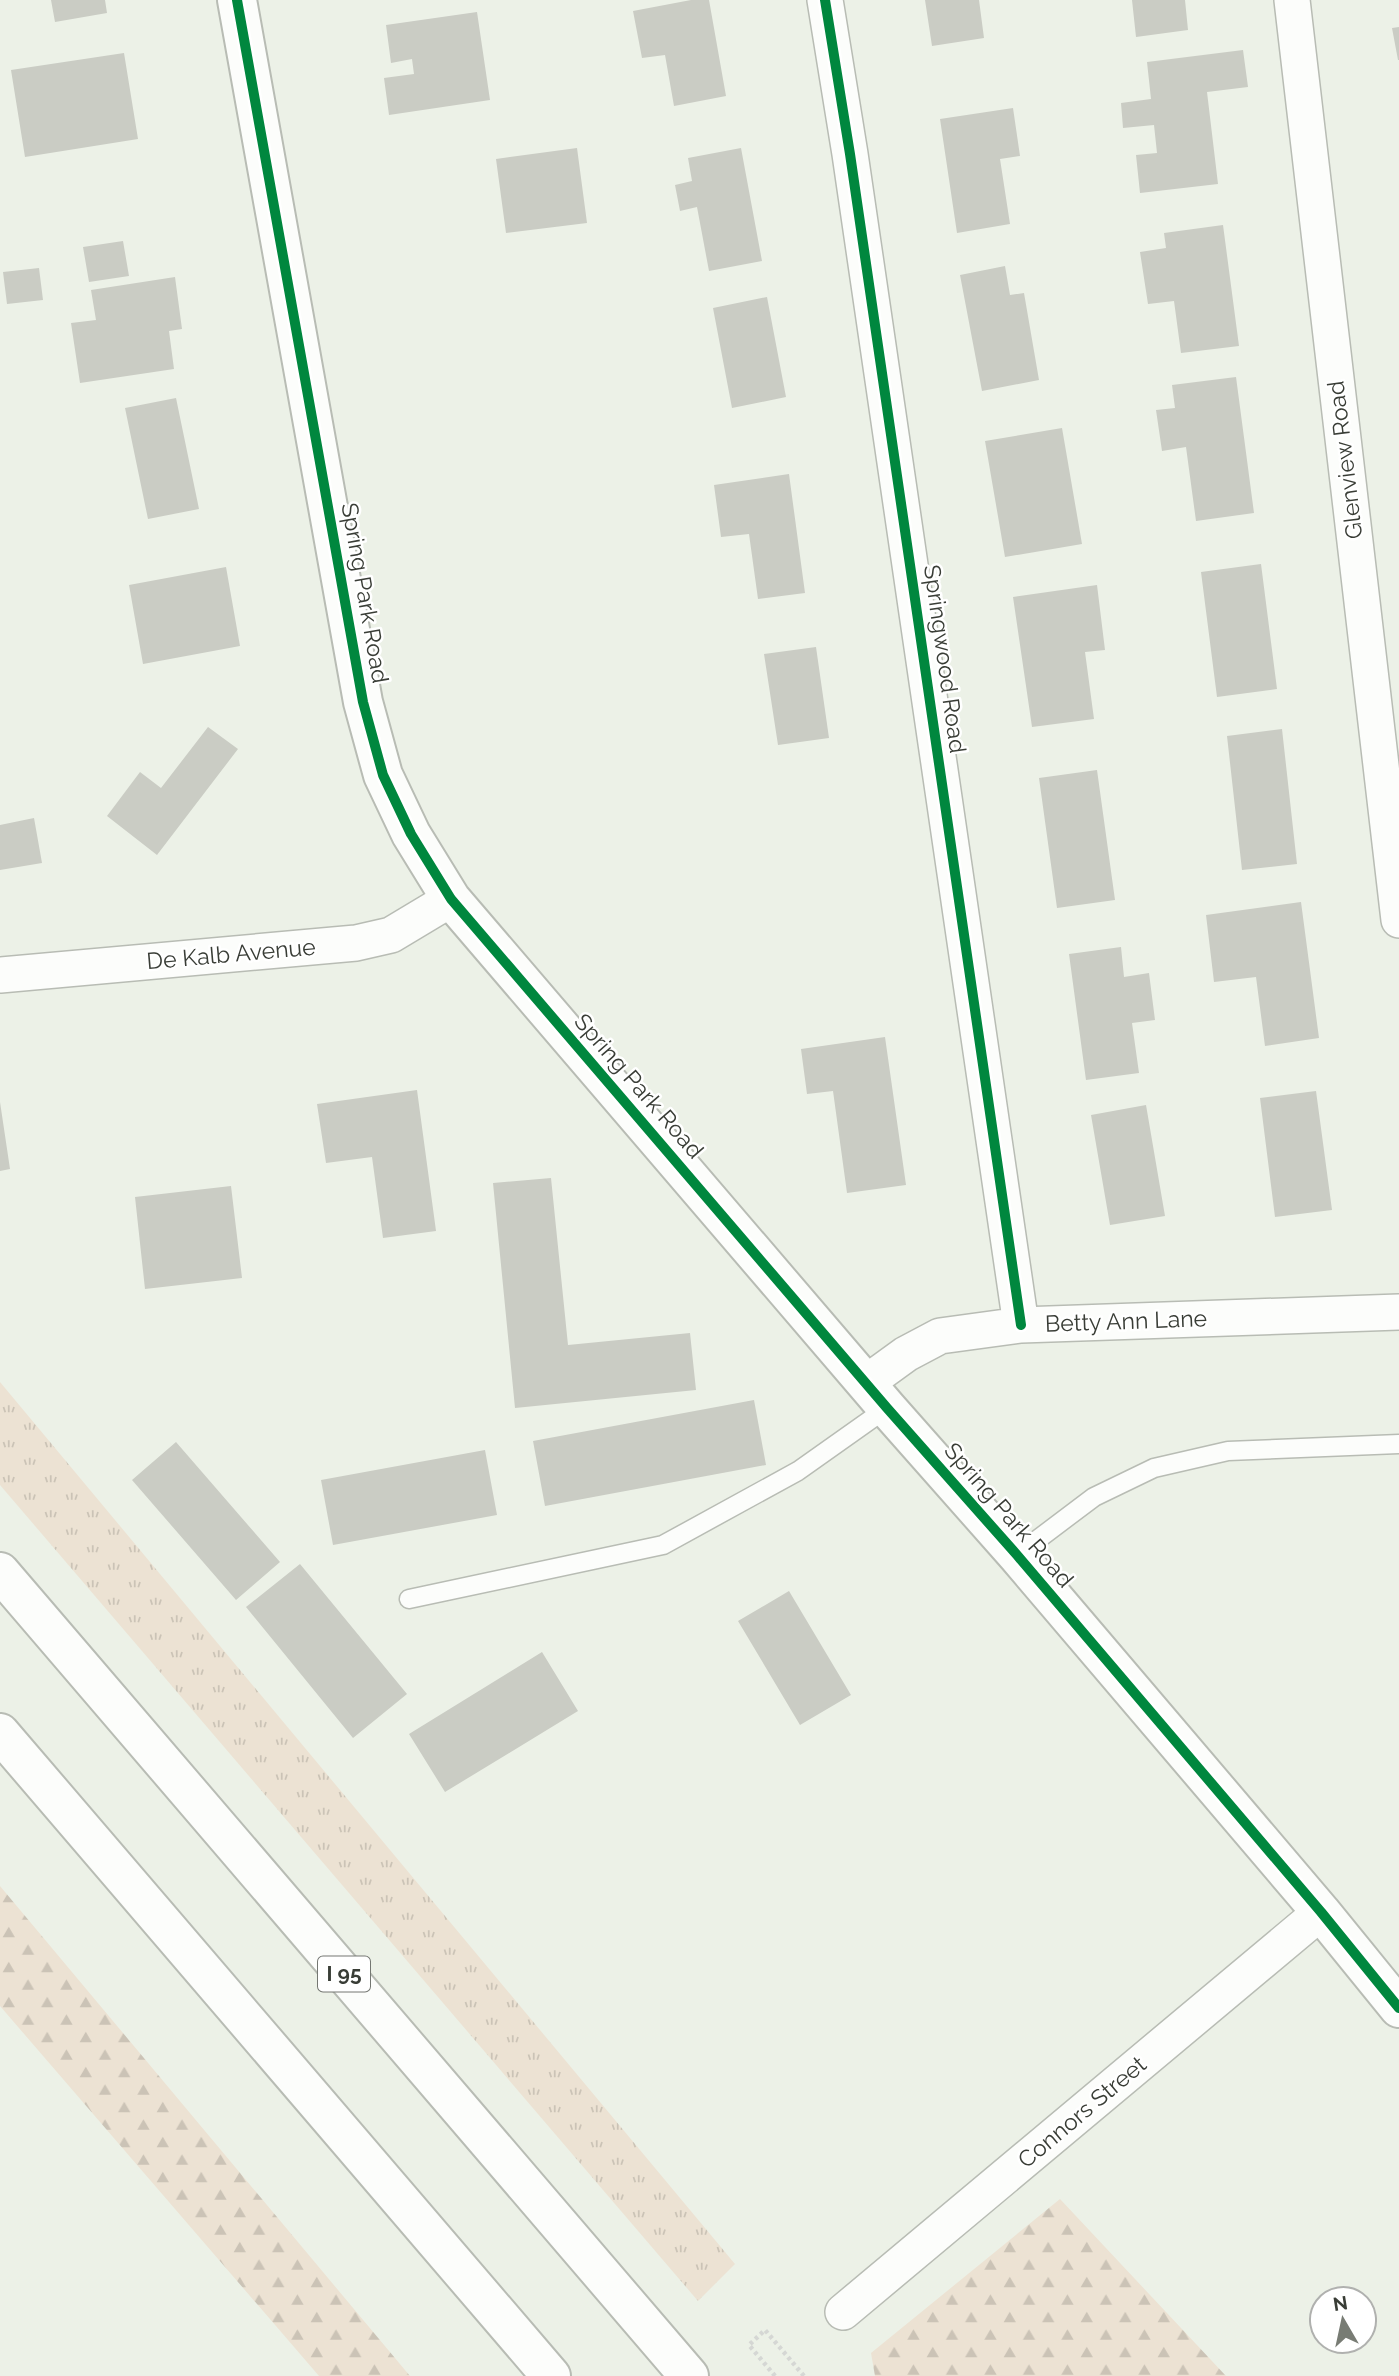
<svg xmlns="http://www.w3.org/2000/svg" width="1399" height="2376" viewBox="0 0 1399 2376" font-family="Raleway,sans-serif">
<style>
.grass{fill:url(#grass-tufts)}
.forest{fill:url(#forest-firs)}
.building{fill:#caccc4}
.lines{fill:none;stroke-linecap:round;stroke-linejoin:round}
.service-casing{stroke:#b8bcb4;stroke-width:21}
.minor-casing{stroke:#b8bcb4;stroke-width:38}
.secondary-casing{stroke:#b8bcb4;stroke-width:42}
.motorway-casing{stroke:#b8bcb4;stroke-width:42}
.path{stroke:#d5d7d4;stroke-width:4.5;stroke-dasharray:3.5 3.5;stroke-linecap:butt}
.service{stroke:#fcfdfb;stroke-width:18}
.minor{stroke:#fcfdfb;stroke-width:35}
.secondary{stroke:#fcfdfb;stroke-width:38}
.motorway{stroke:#fcfdfb;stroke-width:38}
.cycleway-casing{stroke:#fff;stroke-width:15}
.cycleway{stroke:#00873e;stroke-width:10}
.labels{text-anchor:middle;stroke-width:5;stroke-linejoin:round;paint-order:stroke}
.shield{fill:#fff;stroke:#747772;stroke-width:2}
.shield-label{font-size:21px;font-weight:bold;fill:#393d36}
.street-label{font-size:23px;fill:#393d36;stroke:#fff}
</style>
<defs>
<pattern id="grass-tufts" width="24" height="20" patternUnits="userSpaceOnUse" patternTransform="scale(1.75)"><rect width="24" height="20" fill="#ece2d3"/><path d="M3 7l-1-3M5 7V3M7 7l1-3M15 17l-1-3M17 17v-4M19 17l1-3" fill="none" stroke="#cbc3b6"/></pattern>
<pattern id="forest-firs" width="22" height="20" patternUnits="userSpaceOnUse" patternTransform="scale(1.75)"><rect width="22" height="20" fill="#ece2d3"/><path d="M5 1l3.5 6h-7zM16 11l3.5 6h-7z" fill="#cbc3b6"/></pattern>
</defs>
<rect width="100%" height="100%" fill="#ecf1e7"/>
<path class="grass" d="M0 1382 735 2264 698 2301 0 1485Z"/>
<path class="forest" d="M0 1886 410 2376H319L0 2006Z
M1060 2199 1226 2376H875L871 2353Z"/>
<path class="building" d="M51 0H105L107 13 55 22Z
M691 0H709L726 96 674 106 665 55 642 58 633 11Z
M925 0H979L984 38 932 46Z
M1132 0H1185L1188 30 1136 37Z
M477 12 490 100 389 115 384 78 414 74 412 59 391 63 386 25Z
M1399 27V60H1398L1392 28Z
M1243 50 1248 87 1207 92 1218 184 1140 193 1136 155 1157 153 1154 125 1123 128 1121 103 1151 99 1147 62Z
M124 53 138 139 25 157 11 70Z
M1013 108 1020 156 1000 159 1010 224 957 233 940 119Z
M577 148 587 223 506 233 496 159Z
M741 148 762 261 709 271 697 207 680 211 675 185 692 181 688 158Z
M1223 225 1239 346 1181 353 1174 301 1148 304 1140 252 1166 248 1164 233Z
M123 241 129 276 89 282 83 247Z
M1005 266 1010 295 1024 293 1039 380 982 391 960 275Z
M39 268 43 300 7 304 3 272Z
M175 277 182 329 169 331 174 369 80 383 71 323 96 320 91 290Z
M767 297 786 397 732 408 713 308Z
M1236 377 1254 513 1196 521 1186 447 1162 451 1156 410 1175 408 1172 385Z
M176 398 199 509 148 519 125 408Z
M1062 428 1082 544 1005 557 985 441Z
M789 474 805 593 758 599 749 534 721 537 714 485Z
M1261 564 1277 689 1217 697 1201 572Z
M226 567 240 646 143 664 129 585Z
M1097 585 1105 650 1085 652 1094 719 1032 727 1013 597Z
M816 647 829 738 778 745 764 654Z
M208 727 238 749 157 855 107 816 140 772 161 788Z
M1282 729 1297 864 1242 870 1227 736Z
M1097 770 1115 900 1057 908 1039 778Z
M34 818 42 863 0 870V825Z
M1301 902 1319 1038 1265 1046 1256 977 1214 982 1206 915Z
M1121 947 1124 977 1149 973 1155 1020 1132 1023 1139 1073 1086 1080 1069 954Z
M885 1037 906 1185 847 1193 833 1091 807 1094 801 1049Z
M417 1090 436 1231 383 1238 372 1157 326 1163 317 1104Z
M1316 1091 1332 1210 1275 1217 1260 1098Z
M0 1102 10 1169 0 1171Z
M1146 1105 1165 1216 1110 1225 1091 1115Z
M551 1178 568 1345 690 1333 696 1390 515 1408 493 1183Z
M231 1186 242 1278 145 1289 135 1197Z
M754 1400 766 1465 545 1506 533 1441Z
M176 1442 280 1562 236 1600 132 1480Z
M485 1450 497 1515 333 1545 321 1480Z
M300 1564 407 1694 353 1738 246 1607Z
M789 1591 851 1695 800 1725 738 1621Z
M542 1652 578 1711 445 1792 409 1734Z"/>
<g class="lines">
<g class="service-casing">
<path id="service" d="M1017 1555 1094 1497 1154 1468 1228 1451 1399 1444
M409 1599 663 1545 798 1471 887 1408"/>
</g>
<g class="minor-casing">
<path id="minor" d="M825 0 850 154 1021 1325
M1292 0 1399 920
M0 975 356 943 391 935 451 899
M866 1383 906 1354 940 1336 1021 1325 1399 1312
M843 2312 1321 1912"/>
</g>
<g class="secondary-casing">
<path id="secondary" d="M237 0 363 702 383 775 411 834 451 899 887 1408 1017 1555 1321 1912 1399 2008"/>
</g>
<g class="motorway-casing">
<path id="motorway" d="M0 1572 689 2376
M0 1733 551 2376"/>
</g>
<path class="path" d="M775 2376 749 2345 765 2330 804 2376"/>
<use href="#service" class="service"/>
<use href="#minor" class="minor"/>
<use href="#secondary" class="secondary"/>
<use href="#motorway" class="motorway"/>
<g class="cycleway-casing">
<path id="cycleway" d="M237 0 363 702 383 775 411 834 451 899 887 1408 1017 1555 1321 1912 1399 2008
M825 0 850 154 1021 1325"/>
</g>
<use href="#cycleway" class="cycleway"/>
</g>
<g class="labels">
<rect class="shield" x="318" y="1956.5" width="52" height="35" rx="5"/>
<g class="shield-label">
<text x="344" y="1981">I 95</text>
</g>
<g class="street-label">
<text transform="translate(1345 460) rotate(-97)" y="8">Glenview Road</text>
<text transform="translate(365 593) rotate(80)" y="8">Spring Park Road</text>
<text transform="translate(945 659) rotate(82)" y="8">Springwood Road</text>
<text transform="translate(231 954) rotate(-5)" y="8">De Kalb Avenue</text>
<text transform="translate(639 1086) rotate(49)" y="8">Spring Park Road</text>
<text transform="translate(1126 1321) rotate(-2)" y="8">Betty Ann Lane</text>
<text transform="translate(1009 1515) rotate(49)" y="8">Spring Park Road</text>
<text transform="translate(1082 2112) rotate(-40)" y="8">Connors Street</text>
</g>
</g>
<g transform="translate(1343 2320) rotate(351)"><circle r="33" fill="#ffffff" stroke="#b0b1af" stroke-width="2"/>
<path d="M0-5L12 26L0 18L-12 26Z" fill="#787c74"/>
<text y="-10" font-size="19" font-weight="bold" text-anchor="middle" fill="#393d36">N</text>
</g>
</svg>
